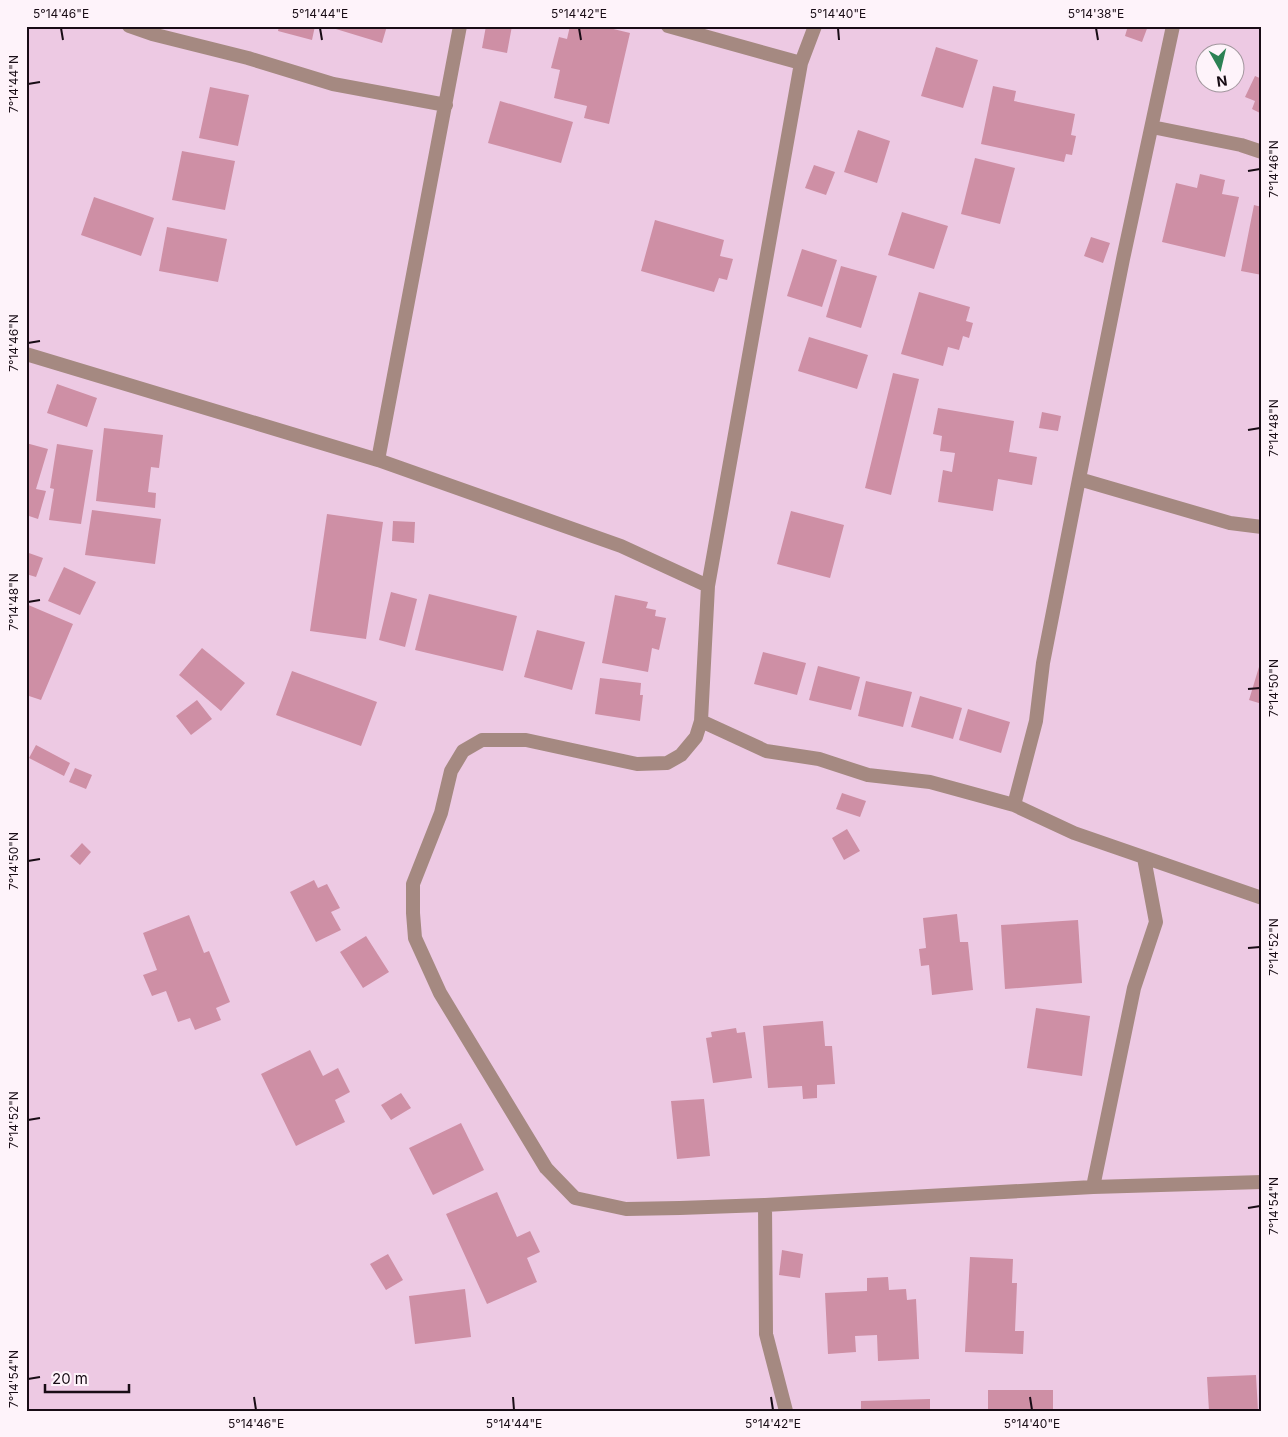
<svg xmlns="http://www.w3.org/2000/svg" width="1288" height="1437" viewBox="0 0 1288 1437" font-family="Inter,sans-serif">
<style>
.building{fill:#ce8fa5}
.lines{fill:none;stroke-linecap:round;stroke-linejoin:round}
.minor{stroke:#a58981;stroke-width:14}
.ticks{fill:none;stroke:#180c15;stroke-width:2}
.neatline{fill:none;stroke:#180c15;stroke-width:2}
.ticks-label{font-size:12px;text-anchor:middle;fill:#180c15}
</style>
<rect width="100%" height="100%" fill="#edc9e3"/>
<path class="building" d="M279 26H315L312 40 278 31Z
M326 26H387L382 43Z
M486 26H512L507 53 482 48Z
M570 26H601L630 33 609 124 584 118 587 106 554 98 560 70 551 68 559 37 567 39Z
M1128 26H1148L1142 42 1125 36Z
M936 47 978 60 963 108 921 96Z
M1255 76 1262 79V114L1252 109 1255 101 1245 97Z
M993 86 1016 91 1014 101 1075 114 1071 135 1076 136 1072 155 1066 154 1064 162 981 144Z
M210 87 249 95 238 146 199 138Z
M500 101 573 122 561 163 488 143Z
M858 130 890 141 877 183 844 172Z
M182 151 235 161 225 210 172 200Z
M975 158 1015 168 1000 224 961 214Z
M814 165 835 172 826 195 805 188Z
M1200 174 1225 180 1222 194 1239 197 1225 257 1162 242 1176 183 1197 188Z
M94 197 154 218 141 256 81 235Z
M1254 205 1262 207V275L1241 271Z
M902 212 948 226 934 269 888 255Z
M655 220 724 240 720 256 733 259 727 280 719 278 714 292 641 271Z
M167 227 227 239 218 282 159 271Z
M1091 237 1110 243 1103 263 1084 256Z
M802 249 837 260 822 307 787 296Z
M841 266 877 276 861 328 826 317Z
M919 292 970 307 966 321 973 323 969 338 963 336 959 350 948 347 943 366 901 354Z
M809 337 868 355 857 389 798 371Z
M893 373 919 379 891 495 865 488Z
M57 384 97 398 87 427 47 413Z
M938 408 1014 421 1009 452 1037 457 1032 485 998 479 993 511 938 502 943 470 952 472 955 453 940 451 942 436 933 434Z
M1042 412 1061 416 1058 431 1039 428Z
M104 428 163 435 159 468 151 467 148 492 156 493 155 508 96 501Z
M26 443 48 449 36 489 46 491 38 519 26 515Z
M57 444 93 450 81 524 49 520 54 489 50 488Z
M92 510 161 519 155 564 85 555Z
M791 511 844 525 830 578 777 564Z
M327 514 383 522 366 639 310 631Z
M393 521 415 522 414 543 392 541Z
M26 552 43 558 36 577 26 574Z
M64 567 96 582 80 615 48 601Z
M391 592 417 599 405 647 379 640Z
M429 594 517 616 503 671 415 650Z
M615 595 648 602 646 608 656 610 655 616 666 618 659 650 652 648 648 672 602 663Z
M26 604 73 624 41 700 26 695Z
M537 630 585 642 572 690 524 677Z
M202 648 245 683 221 711 179 675Z
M763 652 806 663 797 695 754 684Z
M1262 657V704L1249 700Z
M818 666 860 677 851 710 809 700Z
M292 671 377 702 361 746 276 715Z
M600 678 641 683 640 695H643L640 721 595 714Z
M866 681 912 692 903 727 858 716Z
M920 696 962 708 953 739 911 727Z
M197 700 212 719 191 735 176 716Z
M968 709 1010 722 1001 753 959 740Z
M36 745 70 763 64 776 29 758Z
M75 768 92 775 86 789 69 782Z
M842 793 866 801 860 817 836 809Z
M847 829 860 851 844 860 832 838Z
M82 843 91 852 80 865 70 856Z
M314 880 318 888 327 884 340 908 331 912 341 930 316 942 290 892Z
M957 914 960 942H968L973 990 932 995 929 965 921 966 919 949 926 948 923 918Z
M189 915 204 953 209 951 230 1002 216 1008 221 1020 195 1030 190 1018 178 1022 166 991 152 996 143 975 157 970 143 933Z
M1078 920 1082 983 1005 989 1001 925Z
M366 936 389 972 363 988 340 952Z
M1036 1008 1090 1016 1082 1076 1027 1068Z
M823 1021 825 1046H832L835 1084 817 1085V1098L803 1099 802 1086 768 1088 763 1026Z
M736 1028 737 1033 745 1032 752 1078 713 1083 706 1038 712 1037 711 1032Z
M310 1050 323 1076 338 1068 350 1092 335 1100 345 1122 296 1146 261 1074Z
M401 1093 411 1108 391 1120 381 1105Z
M704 1099 710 1156 677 1159 671 1101Z
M461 1123 484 1170 433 1195 409 1148Z
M497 1192 517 1237 530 1231 540 1252 527 1258 537 1282 487 1304 446 1214Z
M782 1250 803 1254 800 1278 779 1275Z
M388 1254 403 1280 386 1290 370 1264Z
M970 1257 1013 1259 1012 1283H1017L1015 1331H1024L1023 1354 965 1352Z
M888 1277 889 1290 906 1289 907 1300 916 1299 919 1359 878 1361 877 1335 855 1336 856 1352 828 1354 825 1293 867 1291V1278Z
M465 1289 471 1337 415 1344 409 1296Z
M1256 1375 1258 1411H1209L1207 1377Z
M988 1390H1053V1411H988Z
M930 1399V1411H861V1401Z"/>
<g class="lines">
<path class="minor" d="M129 26 152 34 248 58 333 84 446 105
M668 26 801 63
M815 26 801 63 708 586 701 721 696 737 681 755 667 763 637 764 526 740H482L463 751 451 771 441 813 413 884V913L415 938 440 993 546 1168 575 1198 626 1209 680 1208 765 1205 1093 1187 1262 1182
M1152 127 1241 145 1262 152
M26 354 378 460 621 546 708 586
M378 460 460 26
M1079 479 1230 523 1262 527
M701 721 766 751 819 759 868 775 930 782 1014 805 1074 833 1262 898
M1014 805 1036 721 1043 663 1079 479 1123 259 1173 26
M1093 1187 1134 988 1156 922 1144 858
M765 1205 766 1334 786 1411"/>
</g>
<path class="ticks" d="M61 28 63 40M320 28 322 40M579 28 581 40M838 28 839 40M1096 28 1098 40M28 84 40 82M1248 171 1260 169M28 343 40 341M1248 430 1260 428M28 602 40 600M1248 689 1260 688M28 861 40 859M1248 948 1260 947M28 1120 40 1118M1248 1208 1260 1206M28 1379 40 1377M254 1397 256 1410M513 1397 514 1410M771 1397 773 1410M1030 1397 1032 1410"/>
<rect width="1288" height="1437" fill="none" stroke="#fef3fa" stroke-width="55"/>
<g transform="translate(1220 68) rotate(172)"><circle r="24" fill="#fef3fa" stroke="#a2979e"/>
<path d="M0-4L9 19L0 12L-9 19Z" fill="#2c8154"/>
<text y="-8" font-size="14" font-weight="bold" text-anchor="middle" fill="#180c15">N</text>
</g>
<path d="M45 1384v8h84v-8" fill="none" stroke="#180c15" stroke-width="2.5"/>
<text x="52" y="1384" font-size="15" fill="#180c15" stroke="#fef3fa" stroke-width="4" paint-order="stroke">20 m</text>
<rect x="28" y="28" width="1232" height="1382" class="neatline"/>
<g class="ticks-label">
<text x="61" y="18">5°14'46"E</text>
<text x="320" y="18">5°14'44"E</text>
<text x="579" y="18">5°14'42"E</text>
<text x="838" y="18">5°14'40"E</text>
<text x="1096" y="18">5°14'38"E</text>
<text transform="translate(14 84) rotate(-90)" y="4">7°14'44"N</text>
<text transform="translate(1274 169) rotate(-90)" y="4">7°14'46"N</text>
<text transform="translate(14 343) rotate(-90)" y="4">7°14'46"N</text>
<text transform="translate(1274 428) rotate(-90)" y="4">7°14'48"N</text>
<text transform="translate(14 602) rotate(-90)" y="4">7°14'48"N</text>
<text transform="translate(1274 688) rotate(-90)" y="4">7°14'50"N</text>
<text transform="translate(14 861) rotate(-90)" y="4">7°14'50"N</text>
<text transform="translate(1274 947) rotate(-90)" y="4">7°14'52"N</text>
<text transform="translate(14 1120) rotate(-90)" y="4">7°14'52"N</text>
<text transform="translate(1274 1206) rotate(-90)" y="4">7°14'54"N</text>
<text transform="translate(14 1379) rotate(-90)" y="4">7°14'54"N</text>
<text x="256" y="1428">5°14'46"E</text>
<text x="514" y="1428">5°14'44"E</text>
<text x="773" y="1428">5°14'42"E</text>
<text x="1032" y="1428">5°14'40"E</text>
</g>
</svg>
